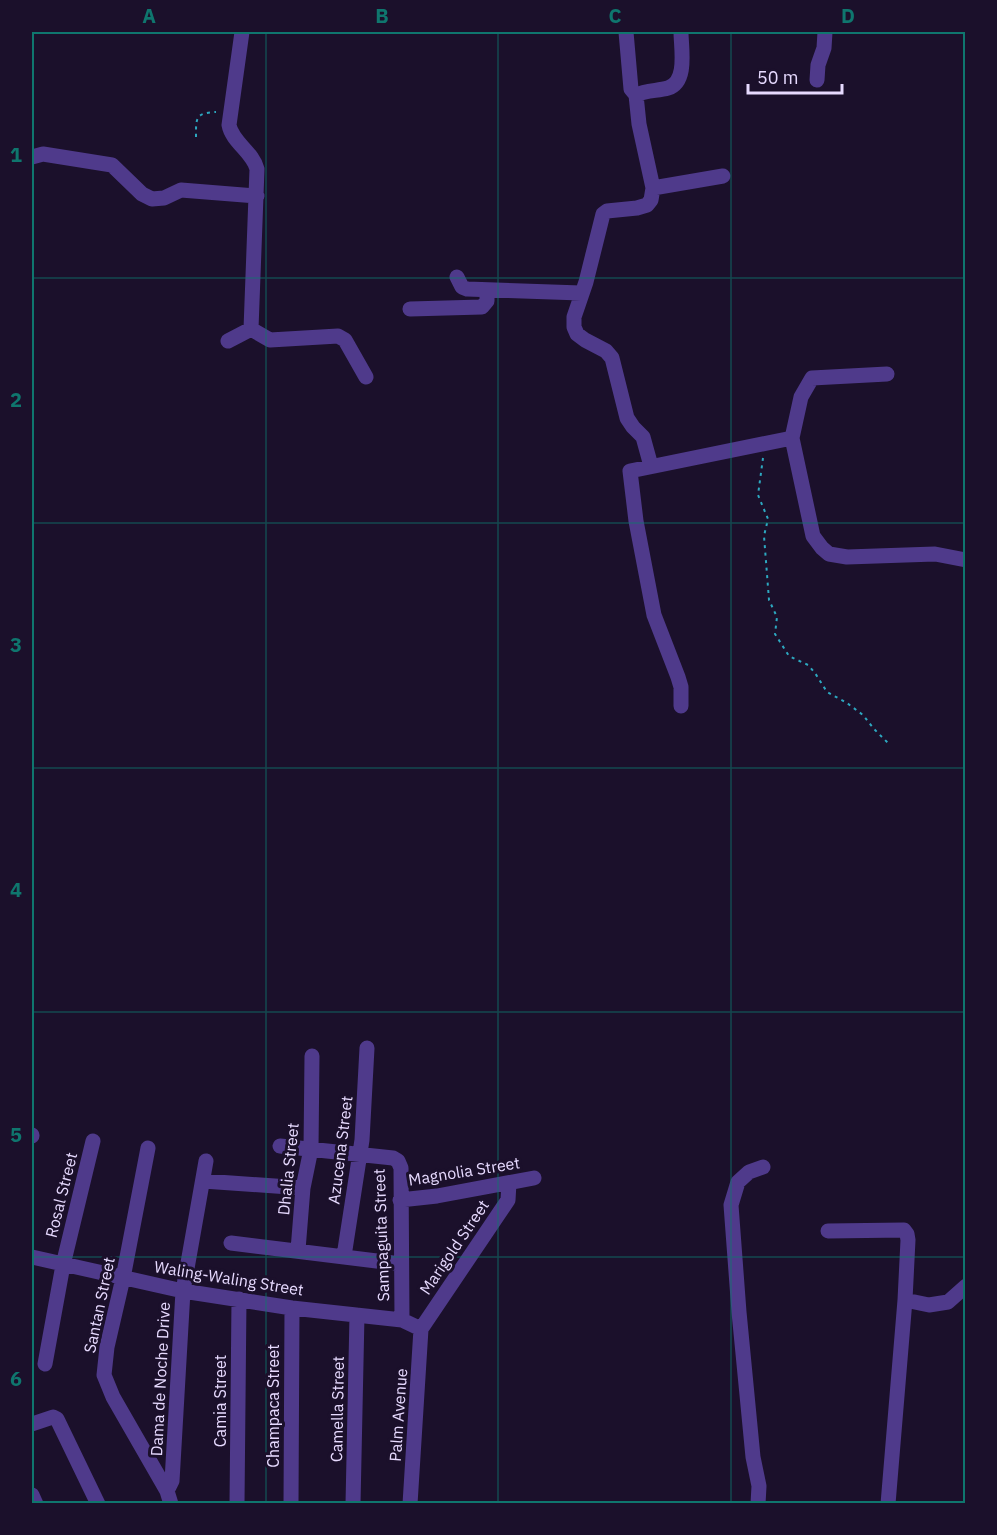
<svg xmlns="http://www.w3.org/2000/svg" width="997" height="1535" viewBox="0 0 997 1535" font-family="'IBM Plex Sans',sans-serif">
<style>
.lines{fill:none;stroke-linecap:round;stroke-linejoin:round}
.path{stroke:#2da8c0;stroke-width:2;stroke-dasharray:3 4.5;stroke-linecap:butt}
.minor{stroke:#4f3a8b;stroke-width:15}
.grid{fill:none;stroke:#0f766e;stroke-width:1.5;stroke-opacity:0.55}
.labels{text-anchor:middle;stroke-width:6;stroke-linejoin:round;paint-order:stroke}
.street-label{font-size:16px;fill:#e7daff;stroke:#1b102b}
.neatline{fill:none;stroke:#0f766e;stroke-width:2}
.grid-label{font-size:20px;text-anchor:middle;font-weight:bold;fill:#0f766e}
</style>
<rect width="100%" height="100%" fill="#1b102b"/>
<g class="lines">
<path class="path" d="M196 137C196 118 195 113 216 112
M763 458 758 495 768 519 764 536 769 600 777 617 775 634 789 656 808 665 815 673 827 692 847 703 863 715 874 729 888 743"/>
<path class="minor" d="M626 32 631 89 636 95
M817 80 818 65 824 48 825 32
M32 157 43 154 112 165 142 194 152 199 164 198 181 190 257 196
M653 188 723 176
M457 277 462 287 467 289 581 293
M410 309 482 307 487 301V290
M251 329 270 340 338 336 345 340 366 377
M228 341 251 329 257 169C253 152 232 142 229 125L242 32
M887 374 812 378 801 397 792 438 813 536 822 548 829 554 847 557 935 554 966 560
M651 466 643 437 633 427 627 418 612 358 606 351 585 340 577 334 574 327V317L586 282 603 214 607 211 637 208 647 205 651 200 653 188 639 124 636 95C646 90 658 91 668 88 688 82 681 48 681 32
M681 706V687L678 677 654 615 636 521 630 471 792 438
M32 1136V1135
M280 1146 393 1158 398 1161 401 1168 402 1320
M148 1148 123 1278 107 1347 104 1375 113 1397 167 1491 171 1504
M203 1181 303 1188
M400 1200 437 1196 534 1178
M828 1231 904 1230 907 1234 908 1240 905 1300 888 1504
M231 1243 401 1264
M298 1250 303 1188 311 1149 312 1056
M344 1256 362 1140 367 1048
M32 1257 183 1291 292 1308 402 1320 421 1329
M905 1300 929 1305 948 1302 966 1286
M421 1329 508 1200 509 1183
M45 1364 63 1265 93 1141
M32 1424 53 1417 57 1419 98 1504
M167 1491 172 1481 183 1291 206 1161
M32 1495 36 1504
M237 1504 239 1299
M291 1504 292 1308
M353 1504 357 1315
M410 1504 421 1329
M758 1504 759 1486 753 1457 739 1312 731 1205 738 1182 749 1172 763 1167"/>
</g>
<path class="grid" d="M266 32V1504M498 32V1504M731 32V1504M32 278H966M32 523H966M32 768H966M32 1012H966M32 1257H966"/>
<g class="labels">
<g class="street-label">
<text transform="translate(340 1150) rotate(-83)" y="6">Azucena Street</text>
<text transform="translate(288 1169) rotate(-84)" y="6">Dhalia Street</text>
<text transform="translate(464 1171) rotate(-9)" y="6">Magnolia Street</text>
<text transform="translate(61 1195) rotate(-76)" y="6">Rosal Street</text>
<text transform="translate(381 1235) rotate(-92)" y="6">Sampaguita Street</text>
<text transform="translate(454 1247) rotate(-56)" y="6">Marigold Street</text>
<text transform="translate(229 1278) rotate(9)" y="6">Waling-Waling Street</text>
<text transform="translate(99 1305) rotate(-78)" y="6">Santan Street</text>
<text transform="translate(160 1379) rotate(-87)" y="6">Dama de Noche Drive</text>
<text transform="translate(220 1401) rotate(-90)" y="6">Camia Street</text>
<text transform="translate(273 1406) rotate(-90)" y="6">Champaca Street</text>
<text transform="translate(337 1409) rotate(-89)" y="6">Camella Street</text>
<text transform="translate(398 1415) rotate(-86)" y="6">Palm Avenue</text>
</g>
</g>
<rect width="997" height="1535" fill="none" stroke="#1b102b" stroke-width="66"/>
<path d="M748 84v9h94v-9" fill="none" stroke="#e7daff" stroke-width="3"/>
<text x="757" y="84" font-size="18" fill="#e7daff" stroke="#1b102b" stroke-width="4.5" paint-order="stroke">50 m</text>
<rect x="33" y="33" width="931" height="1469" class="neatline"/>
<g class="grid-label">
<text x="149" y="23">A</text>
<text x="382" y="23">B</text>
<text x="615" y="23">C</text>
<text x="848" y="23">D</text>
<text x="16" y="162">1</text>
<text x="16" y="407">2</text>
<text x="16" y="652">3</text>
<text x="16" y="897">4</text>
<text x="16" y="1142">5</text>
<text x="16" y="1386">6</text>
</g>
</svg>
